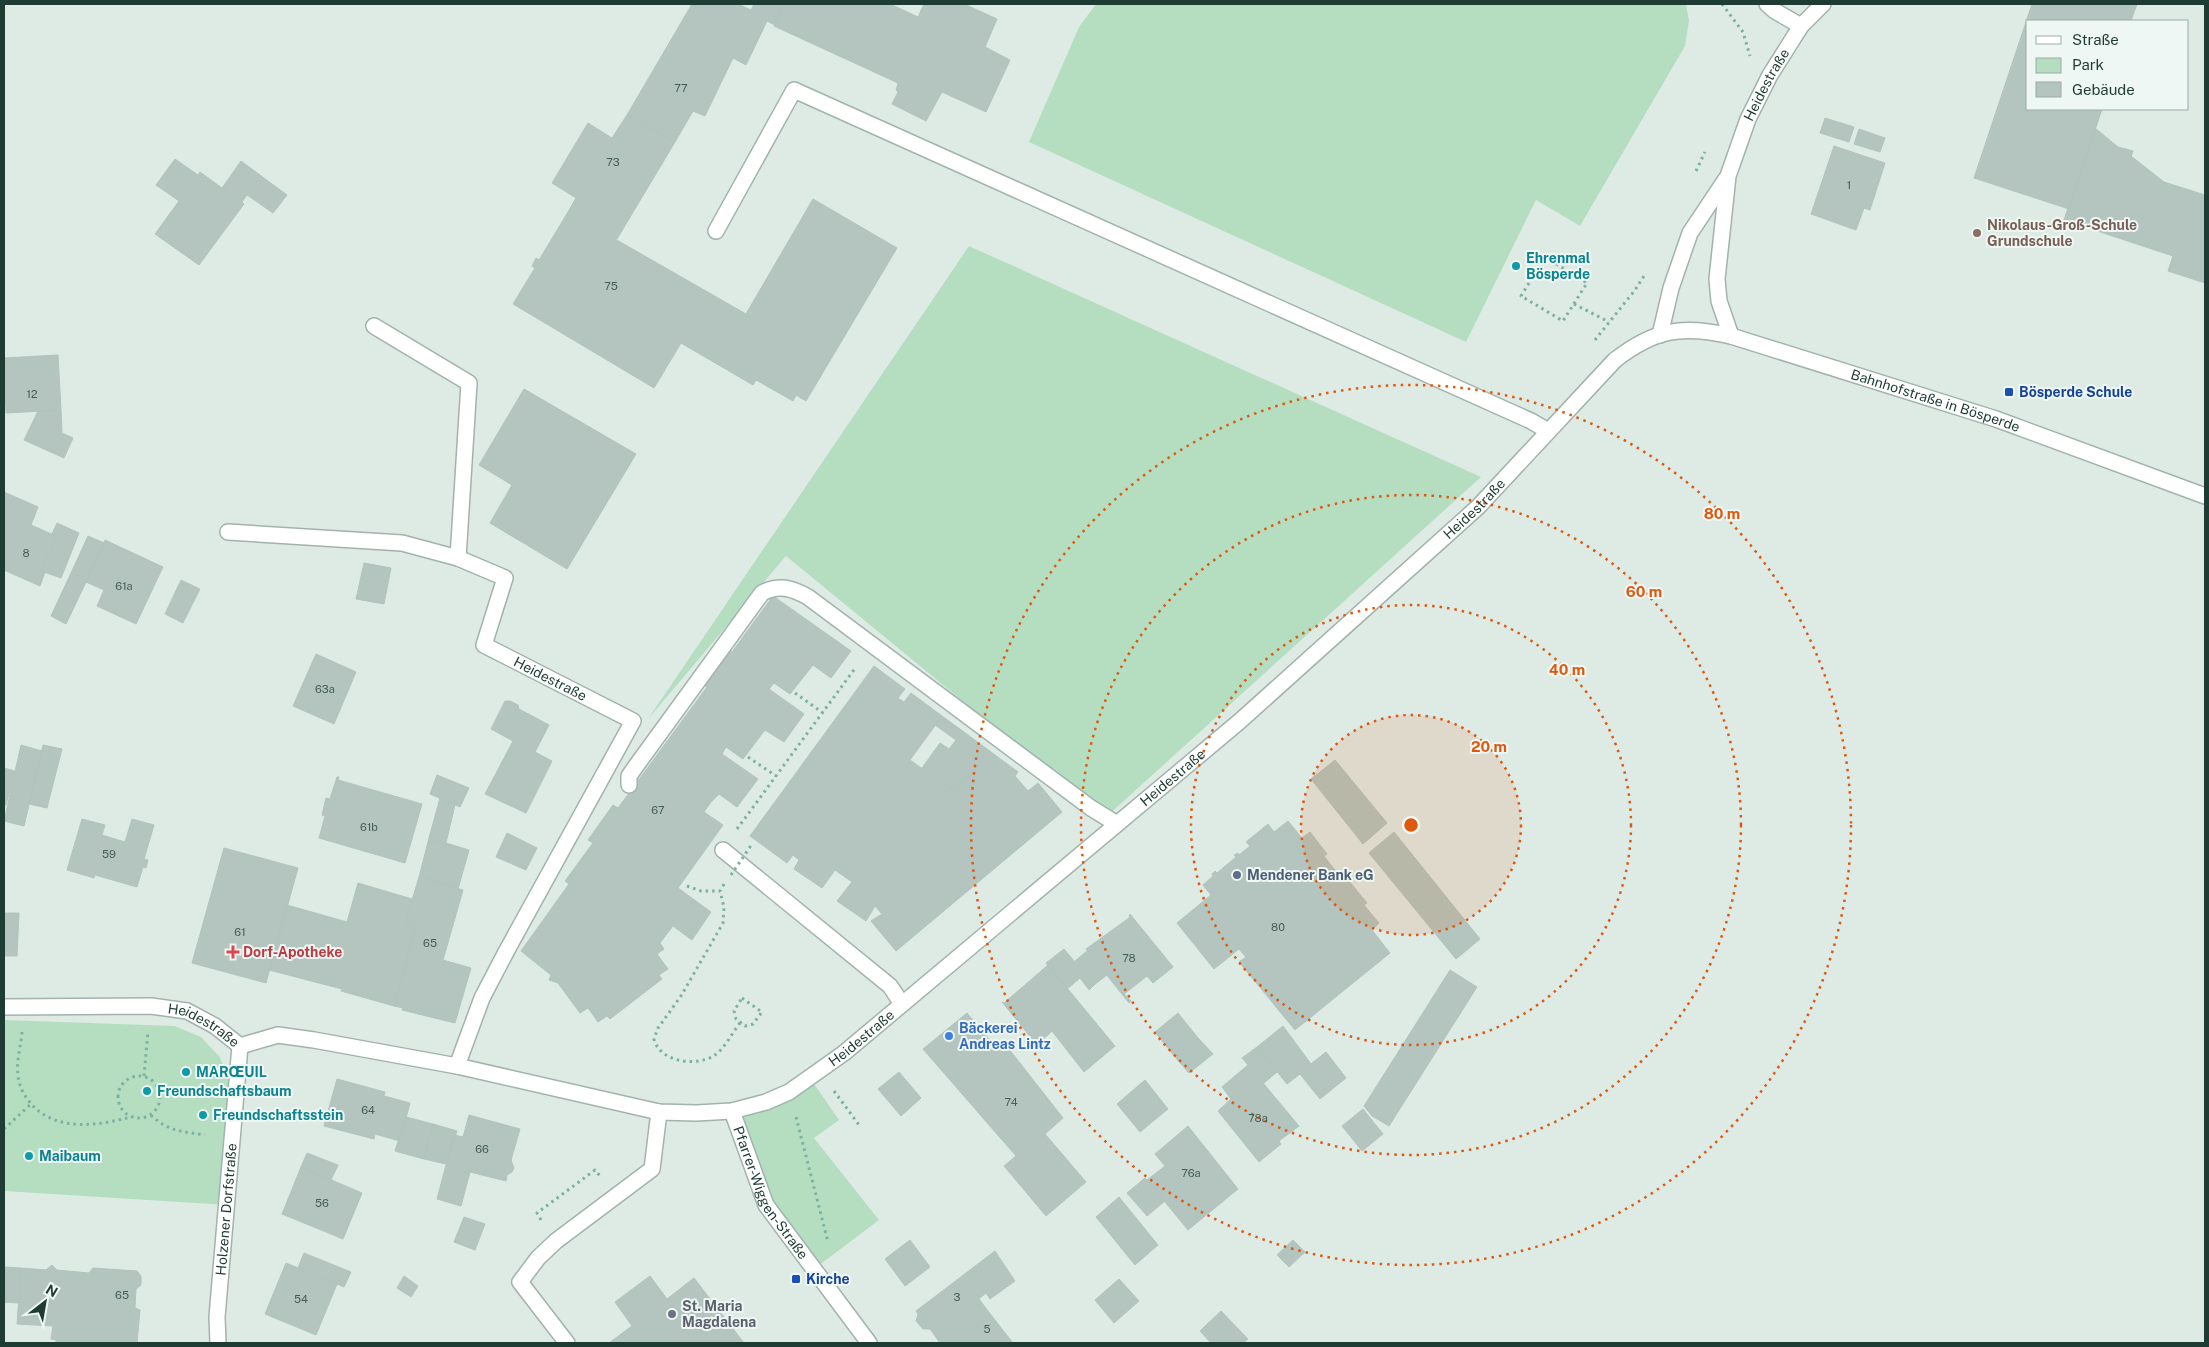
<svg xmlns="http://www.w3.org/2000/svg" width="2209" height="1347" viewBox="0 0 2209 1347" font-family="'Public Sans',sans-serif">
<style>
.green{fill:#b5dec1}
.building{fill:#b3c5be;stroke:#b0c4bd}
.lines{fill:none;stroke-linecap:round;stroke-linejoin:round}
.lane-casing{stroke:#a1b3ac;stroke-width:18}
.street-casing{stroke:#a1b3ac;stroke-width:18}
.path{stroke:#7cb1a2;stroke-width:3;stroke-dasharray:2.5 4;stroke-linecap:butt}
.lane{stroke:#fff;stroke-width:15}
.street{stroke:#fff;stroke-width:15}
.path-bridge{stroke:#7cb1a2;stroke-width:3;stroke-dasharray:2.5 4;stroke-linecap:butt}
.ring{fill:none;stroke:#de580e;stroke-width:2.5;stroke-dasharray:2.5 5}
.education-dot{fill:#8d6e63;stroke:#eef7f3;stroke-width:2}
.culture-dot{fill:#0f9aa8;stroke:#eef7f3;stroke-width:2}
.transit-dot{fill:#1a4fb4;stroke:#eef7f3;stroke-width:2}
.service-dot{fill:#5c6f8a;stroke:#eef7f3;stroke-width:2}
.health-dot{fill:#e0444e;stroke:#eef7f3;stroke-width:2}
.shop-dot{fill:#3f7fe0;stroke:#eef7f3;stroke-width:2}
.worship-dot{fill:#6b7280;stroke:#eef7f3;stroke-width:2}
.labels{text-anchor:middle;stroke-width:4;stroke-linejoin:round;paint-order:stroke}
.number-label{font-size:11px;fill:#435e56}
.street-label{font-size:14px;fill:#1e3b34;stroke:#eef7f3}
.education-label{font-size:14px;font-weight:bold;fill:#785e54;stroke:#eef7f3;text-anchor:start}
.culture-label{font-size:14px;font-weight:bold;fill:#0d838f;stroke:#eef7f3;text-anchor:start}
.transit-label{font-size:14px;font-weight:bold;fill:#164399;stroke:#eef7f3;text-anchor:start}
.service-label{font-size:14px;font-weight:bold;fill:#4e5e75;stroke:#eef7f3;text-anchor:start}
.health-label{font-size:14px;font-weight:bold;fill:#be3a42;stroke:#eef7f3;text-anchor:start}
.shop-label{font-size:14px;font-weight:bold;fill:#366cbe;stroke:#eef7f3;text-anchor:start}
.worship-label{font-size:14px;font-weight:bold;fill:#5b616d;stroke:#eef7f3;text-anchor:start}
.centre{fill:#de580e;stroke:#eef7f3;stroke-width:2.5}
.ring-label{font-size:15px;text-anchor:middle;font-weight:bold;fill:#de580e;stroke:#eef7f3;stroke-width:4;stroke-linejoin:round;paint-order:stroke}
</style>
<rect width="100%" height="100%" fill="#deebe5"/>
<path class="green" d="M1096 4H1686L1689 21 1685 46 1580 226 1536 200 1466 342 1029 142 1079 27Z
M969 246 1481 477 1105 818 786 556 648 719Z
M4 1020 175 1026 201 1037 219 1056 237 1092 227 1205 4 1191Z
M810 1078 839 1120 814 1138 879 1220 814 1269 766 1205 732 1111Z"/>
<path class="building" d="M692 4H738L751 10 754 4H784L775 25 767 21 746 65 733 58 705 116 693 111 675 142 627 115Z
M784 4H890L918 17 924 4H964L997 19 985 47 1010 60 986 112 942 92 926 121 892 104 898 92 896 90 898 83 774 26Z
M2032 4H2137L2131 21H2028V109H2102L2069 209 1974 178Z
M627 115 675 142 617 239 568 212 576 198 552 183 588 123 612 138Z
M1825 118 1854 127 1849 142 1820 133Z
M2095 128 2118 147 2133 151 2131 156 2164 182 2205 195V283L2168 271 2173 256 2064 220Z
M1859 129 1885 138 1880 152 1854 144Z
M1834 146 1885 163 1870 210 1864 208 1856 230 1811 214Z
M175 159 198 175 200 172 244 204 199 265 155 234 179 201 156 185Z
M241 161 287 195 273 213 247 195 242 202 222 188Z
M813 199 897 248 806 401 796 395 793 401 756 380 753 385 681 343 654 388 513 304 535 268 532 266 536 258 539 260 568 212 746 314Z
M58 355 61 410 6 413 4 358Z
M524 389 636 454 567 569 490 523 512 485 479 465Z
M61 410 62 433 73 438 64 458 24 440 38 411Z
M4 492 38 507 31 525 56 536 41 571 45 572 40 586 4 570Z
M57 523 79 533 61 578 41 571 56 536 52 534Z
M88 536 104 543 87 580 71 573Z
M105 540 163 567 136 624 97 606 104 590 86 582Z
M364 563 391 568 384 604 356 599Z
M71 573 87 580 66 624 51 616Z
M181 580 200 589 183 623 165 614Z
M773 596 851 651 831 678 813 665 790 694 774 683 769 689 804 714 784 742 765 730 743 759 726 747 722 754 758 779 737 807 719 794 711 802 704 812 723 825 678 888 711 912 692 940 673 926 660 943 664 949 657 954 668 969 659 975 662 979 610 1019 607 1016 598 1022 588 1008 580 1013 558 983 549 980 551 975 521 951 569 884 565 881 593 843 588 840 613 805 618 808 707 687 702 684 727 649 732 652Z
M316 654 356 672 334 724 293 706Z
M874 666 905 689 898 698 904 702 911 693 942 716 910 760 955 792 966 777 969 779 983 759 981 758 987 749 1018 772 1015 776 1028 791 1038 783 1062 812 896 951 871 921 882 914 875 906 866 921 837 901 852 882 835 870 822 888 794 869 799 860 793 855 787 863 750 836Z
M505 701H510L518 705 519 709 549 725 535 752 552 761 526 813 485 794 513 741 491 729Z
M942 716 987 749 981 758 983 759 969 779 966 777 955 792 922 768 940 743 949 749 956 740 935 725Z
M21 745 42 751 24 826 4 821Z
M43 745 62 749 47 808 29 804Z
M1335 760 1387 823 1363 844 1311 779Z
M4 768 15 771 6 805H4Z
M437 775 469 788 460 807 430 794Z
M337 777H339L338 780 422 804 405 863 319 838 325 816 322 815 326 798 330 799Z
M440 798 455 805 446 843 429 838Z
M82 819 105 825 102 835 125 842 132 819 154 825 144 859 148 860 146 868 143 867 137 887 95 875 94 878 67 870Z
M1288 821 1302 838 1310 832 1327 854 1324 856 1345 883 1349 881 1367 903 1364 905 1379 923 1372 930 1390 953 1295 1030 1239 962 1246 957 1239 949 1214 969 1177 923 1211 895 1203 885 1213 876 1212 874 1215 871 1217 873 1236 857 1234 855 1238 853 1239 855 1250 846 1246 842 1268 824 1274 832Z
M1394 832 1480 939 1456 959 1369 853Z
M507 833 537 848 526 870 496 857Z
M429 838 469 850 458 889 419 877Z
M224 848 298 868 266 983 192 963Z
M419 877 463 890 443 960 471 968 455 1023 402 1010 403 1008 394 1006 416 926 405 923Z
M358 883 412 899 405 923 416 926 394 1006 341 991 342 989 269 970 287 905 347 922Z
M4 913H19L17 956H4Z
M1130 914 1173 967 1153 983 1147 976 1124 994 1131 1001 1129 1003 1086 949 1129 918Z
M1064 949 1094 985 1089 990 1080 978 1067 989 1046 963Z
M1087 951 1107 975 1094 985 1075 961Z
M1048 965 1115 1046 1084 1072 1052 1031 1037 1045 1002 1002 1004 1003Z
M1450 970 1477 987 1389 1126 1372 1116 1364 1106Z
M967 1013 998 1050 1005 1044 1063 1118 1045 1134 1086 1182 1046 1216 1004 1166 1016 1156 923 1049Z
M1178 1013 1198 1038 1175 1057 1155 1032Z
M1283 1026 1311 1064 1326 1052 1346 1078 1320 1099 1300 1074 1287 1084 1257 1047Z
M1198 1038 1213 1054 1189 1073 1175 1057Z
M1257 1047 1277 1072 1264 1083 1242 1058Z
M1248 1065 1299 1126 1279 1141 1281 1144 1259 1162 1218 1111 1231 1099 1222 1087Z
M899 1072 921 1098 901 1116 878 1089Z
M337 1079 385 1092 384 1096 410 1103 400 1141 375 1134 374 1139 324 1126Z
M1145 1080 1168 1109 1140 1132 1117 1104Z
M1363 1109 1383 1134 1362 1151 1342 1126Z
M469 1115 520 1129 511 1160 514 1168 512 1172 507 1175 506 1181 470 1172 461 1206 437 1199 454 1135 463 1137Z
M406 1117 433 1124 424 1159 395 1151Z
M433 1124 457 1131 446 1164 424 1159Z
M1188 1126 1238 1189 1188 1230 1147 1180 1165 1166 1155 1154Z
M307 1153 338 1165 331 1180 301 1167Z
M301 1167 362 1193 343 1239 282 1214Z
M1145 1178 1165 1201 1147 1216 1127 1193Z
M1119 1197 1158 1245 1135 1265 1096 1217Z
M464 1217 485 1224 475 1250 454 1242Z
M910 1240 930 1267 905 1286 885 1259Z
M1293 1240 1305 1252 1289 1267 1277 1255Z
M995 1251 1015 1281 990 1299 986 1293 979 1299 991 1315 954 1343H940L930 1329H923L916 1321 918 1314 916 1311Z
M304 1253 351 1272 344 1287 298 1268Z
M286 1263 337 1284 316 1335 265 1314Z
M52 1265 57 1270 89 1273 93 1268 137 1271 141 1276V1285L136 1289 135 1308 140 1310 137 1343H142H56V1340L51 1339 53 1326 17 1324 21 1268 46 1270Z
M4 1267 21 1268 18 1303 4 1302Z
M404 1276 418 1286 411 1297 397 1288Z
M650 1276 667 1299 694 1278 744 1343H609L632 1326 615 1302Z
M1119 1279 1139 1301 1114 1323 1095 1300Z
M1221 1311 1248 1339 1243 1343H1211L1200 1331Z
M991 1315 1013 1343H954Z"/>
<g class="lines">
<g class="lane-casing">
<g id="lane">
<path d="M716 231 794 90 1531 421 1548 431"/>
<path d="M374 326 469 383 458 558"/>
<path id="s1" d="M228 532 402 543 458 558 505 578 484 645 633 721 506 952"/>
<path d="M629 785V776L636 766 762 593C779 584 792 588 808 597L1091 808 1117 824"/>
<path d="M723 850 890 986 902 1004"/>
<path d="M567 1343 520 1282 538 1258 556 1241 652 1169 659 1112"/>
</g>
</g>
<g class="street-casing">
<g id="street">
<path d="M1767 4 1775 11 1801 26"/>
<path d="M1660 335 1671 288 1690 233 1726 179"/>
<path id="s2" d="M1731 336 1719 301 1717 279 1728 176 1748 119 1770 75 1801 26 1823 4"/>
<path id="s3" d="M4 1007 151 1006 187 1011 215 1026 240 1046"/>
<path id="s4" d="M240 1046 278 1035 314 1040 457 1066 659 1112 696 1113 732 1111 766 1102 789 1092 844 1053 1240 721 1478 507 1615 360C1655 329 1682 325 1731 336L1996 419 2205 496"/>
<path d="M457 1066 482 998 506 952"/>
<path id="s5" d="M732 1111 766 1205 869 1343"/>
<path id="s6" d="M218 1343 217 1317 240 1046"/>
</g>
</g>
<path class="path" d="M1722 4 1743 32 1750 56
M1696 171 1705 152
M1545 257 1587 283 1563 321 1521 296Z
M1574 304 1609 322
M1595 340 1635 290 1646 273
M795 693 823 713
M748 757 776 776
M737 829 856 667
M724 884 720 891 724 907 723 923 681 996 658 1028 654 1039C660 1063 698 1067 715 1055 725 1048 732 1033 740 1023
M687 886 701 891H720
M742 998 762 1012 753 1024 745 1026 736 1019 734 1011Z
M22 1032C21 1046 16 1061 18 1075 19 1088 26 1099 35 1108 62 1132 99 1125 131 1117
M118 1097a21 21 0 1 1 42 0a21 21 0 1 1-42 0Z
M144 1076 148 1032
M834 1091 859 1125
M151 1115C167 1131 184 1132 205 1135
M796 1117 828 1242
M4 1129 31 1104
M541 1220 537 1213 595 1170 600 1176"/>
<use href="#lane" class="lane"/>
<use href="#street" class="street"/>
<path class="path-bridge" d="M731 875 752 844"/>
</g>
<circle cx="1411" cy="825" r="110" fill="#de580e" fill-opacity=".12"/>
<g class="ring">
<circle cx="1411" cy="825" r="110"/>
<circle cx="1411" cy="825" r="220"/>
<circle cx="1411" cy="825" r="330"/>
<circle cx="1411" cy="825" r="440"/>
</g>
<circle class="education-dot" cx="1977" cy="233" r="5"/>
<g class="culture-dot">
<circle cx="1516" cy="266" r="5"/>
<circle cx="186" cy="1072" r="5"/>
<circle cx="147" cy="1091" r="5"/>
<circle cx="203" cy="1115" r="5"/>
<circle cx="29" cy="1156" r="5"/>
</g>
<g class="transit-dot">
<rect x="2004" y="387" width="10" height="10" rx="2.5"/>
<rect x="791" y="1274" width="10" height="10" rx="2.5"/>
</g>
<circle class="service-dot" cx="1237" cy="875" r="5"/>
<path class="health-dot" d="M230.5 944.5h5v5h5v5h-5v5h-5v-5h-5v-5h5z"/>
<circle class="shop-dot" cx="949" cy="1036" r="5"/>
<circle class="worship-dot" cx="672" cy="1314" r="5"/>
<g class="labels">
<g class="number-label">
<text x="681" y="92">77</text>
<text x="613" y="166">73</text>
<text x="1849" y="189">1</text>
<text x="611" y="290">75</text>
<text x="32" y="398">12</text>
<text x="26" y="557">8</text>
<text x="124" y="590">61a</text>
<text x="325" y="693">63a</text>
<text x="658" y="814">67</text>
<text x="369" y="831">61b</text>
<text x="109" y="858">59</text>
<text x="1278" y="931">80</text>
<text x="240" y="936">61</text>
<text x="430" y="947">65</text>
<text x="1129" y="962">78</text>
<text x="1011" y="1106">74</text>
<text x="368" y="1114">64</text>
<text x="1258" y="1122">78a</text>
<text x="482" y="1153">66</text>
<text x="1191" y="1177">76a</text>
<text x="322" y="1207">56</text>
<text x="122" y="1299">65</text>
<text x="957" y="1301">3</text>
<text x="301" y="1303">54</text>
<text x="987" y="1333">5</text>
</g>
<g class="street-label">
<text dy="5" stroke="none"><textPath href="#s2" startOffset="262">Heidestraße</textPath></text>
<text dy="5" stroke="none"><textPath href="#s4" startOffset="2005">Bahnhofstraße in Bösperde</textPath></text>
<text dy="5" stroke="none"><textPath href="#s4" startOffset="1462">Heidestraße</textPath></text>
<text dy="5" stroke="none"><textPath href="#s1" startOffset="428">Heidestraße</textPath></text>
<text dy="5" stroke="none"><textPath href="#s4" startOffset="1058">Heidestraße</textPath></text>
<text dy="5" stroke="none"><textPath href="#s3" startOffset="204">Heidestraße</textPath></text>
<text dy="5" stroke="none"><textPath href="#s4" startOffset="652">Heidestraße</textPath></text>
<text dy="5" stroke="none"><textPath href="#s5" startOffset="91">Pfarrer-Wiggen-Straße</textPath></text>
<text dy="5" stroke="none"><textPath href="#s6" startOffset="134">Holzener Dorfstraße</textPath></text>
</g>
<g class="education-label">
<text x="1987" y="230">Nikolaus-Groß-Schule<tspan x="1987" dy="16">Grundschule</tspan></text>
</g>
<g class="culture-label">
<text x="1526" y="263">Ehrenmal<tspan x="1526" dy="16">Bösperde</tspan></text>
<text x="196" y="1077">MARŒUIL</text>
<text x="157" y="1096">Freundschaftsbaum</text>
<text x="213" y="1120">Freundschaftsstein</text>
<text x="39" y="1161">Maibaum</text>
</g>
<g class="transit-label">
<text x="2019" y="397">Bösperde Schule</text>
<text x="806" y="1284">Kirche</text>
</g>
<g class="service-label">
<text x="1247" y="880">Mendener Bank eG</text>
</g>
<g class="health-label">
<text x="243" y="957">Dorf-Apotheke</text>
</g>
<g class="shop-label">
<text x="959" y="1033">Bäckerei<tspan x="959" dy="16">Andreas Lintz</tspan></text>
</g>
<g class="worship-label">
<text x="682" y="1311">St. Maria<tspan x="682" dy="16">Magdalena</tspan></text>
</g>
</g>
<circle cx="1411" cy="825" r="8" class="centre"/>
<g class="ring-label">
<text x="1722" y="519">80 m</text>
<text x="1644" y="597">60 m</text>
<text x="1567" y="675">40 m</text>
<text x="1489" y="752">20 m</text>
</g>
<rect width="2209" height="1347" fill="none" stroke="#1e3b34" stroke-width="10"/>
<rect x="2026" y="20" width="162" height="90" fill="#eef7f3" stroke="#9baca7"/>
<rect x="2036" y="36" width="25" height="8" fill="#ffffff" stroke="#9baca7"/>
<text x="2072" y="45" font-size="15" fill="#1e3b34">Straße</text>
<rect x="2036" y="58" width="25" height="15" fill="#b5dec1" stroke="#9baca7"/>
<text x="2072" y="70" font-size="15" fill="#1e3b34">Park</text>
<rect x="2036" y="82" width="25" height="15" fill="#b3c5be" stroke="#9baca7"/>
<text x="2072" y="95" font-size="15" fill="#1e3b34">Gebäude</text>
<g transform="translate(45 1302) rotate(31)" stroke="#eef7f3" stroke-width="4" paint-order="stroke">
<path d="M0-4L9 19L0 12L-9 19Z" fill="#1e3b34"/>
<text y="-8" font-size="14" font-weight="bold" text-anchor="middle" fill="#1e3b34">N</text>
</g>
</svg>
